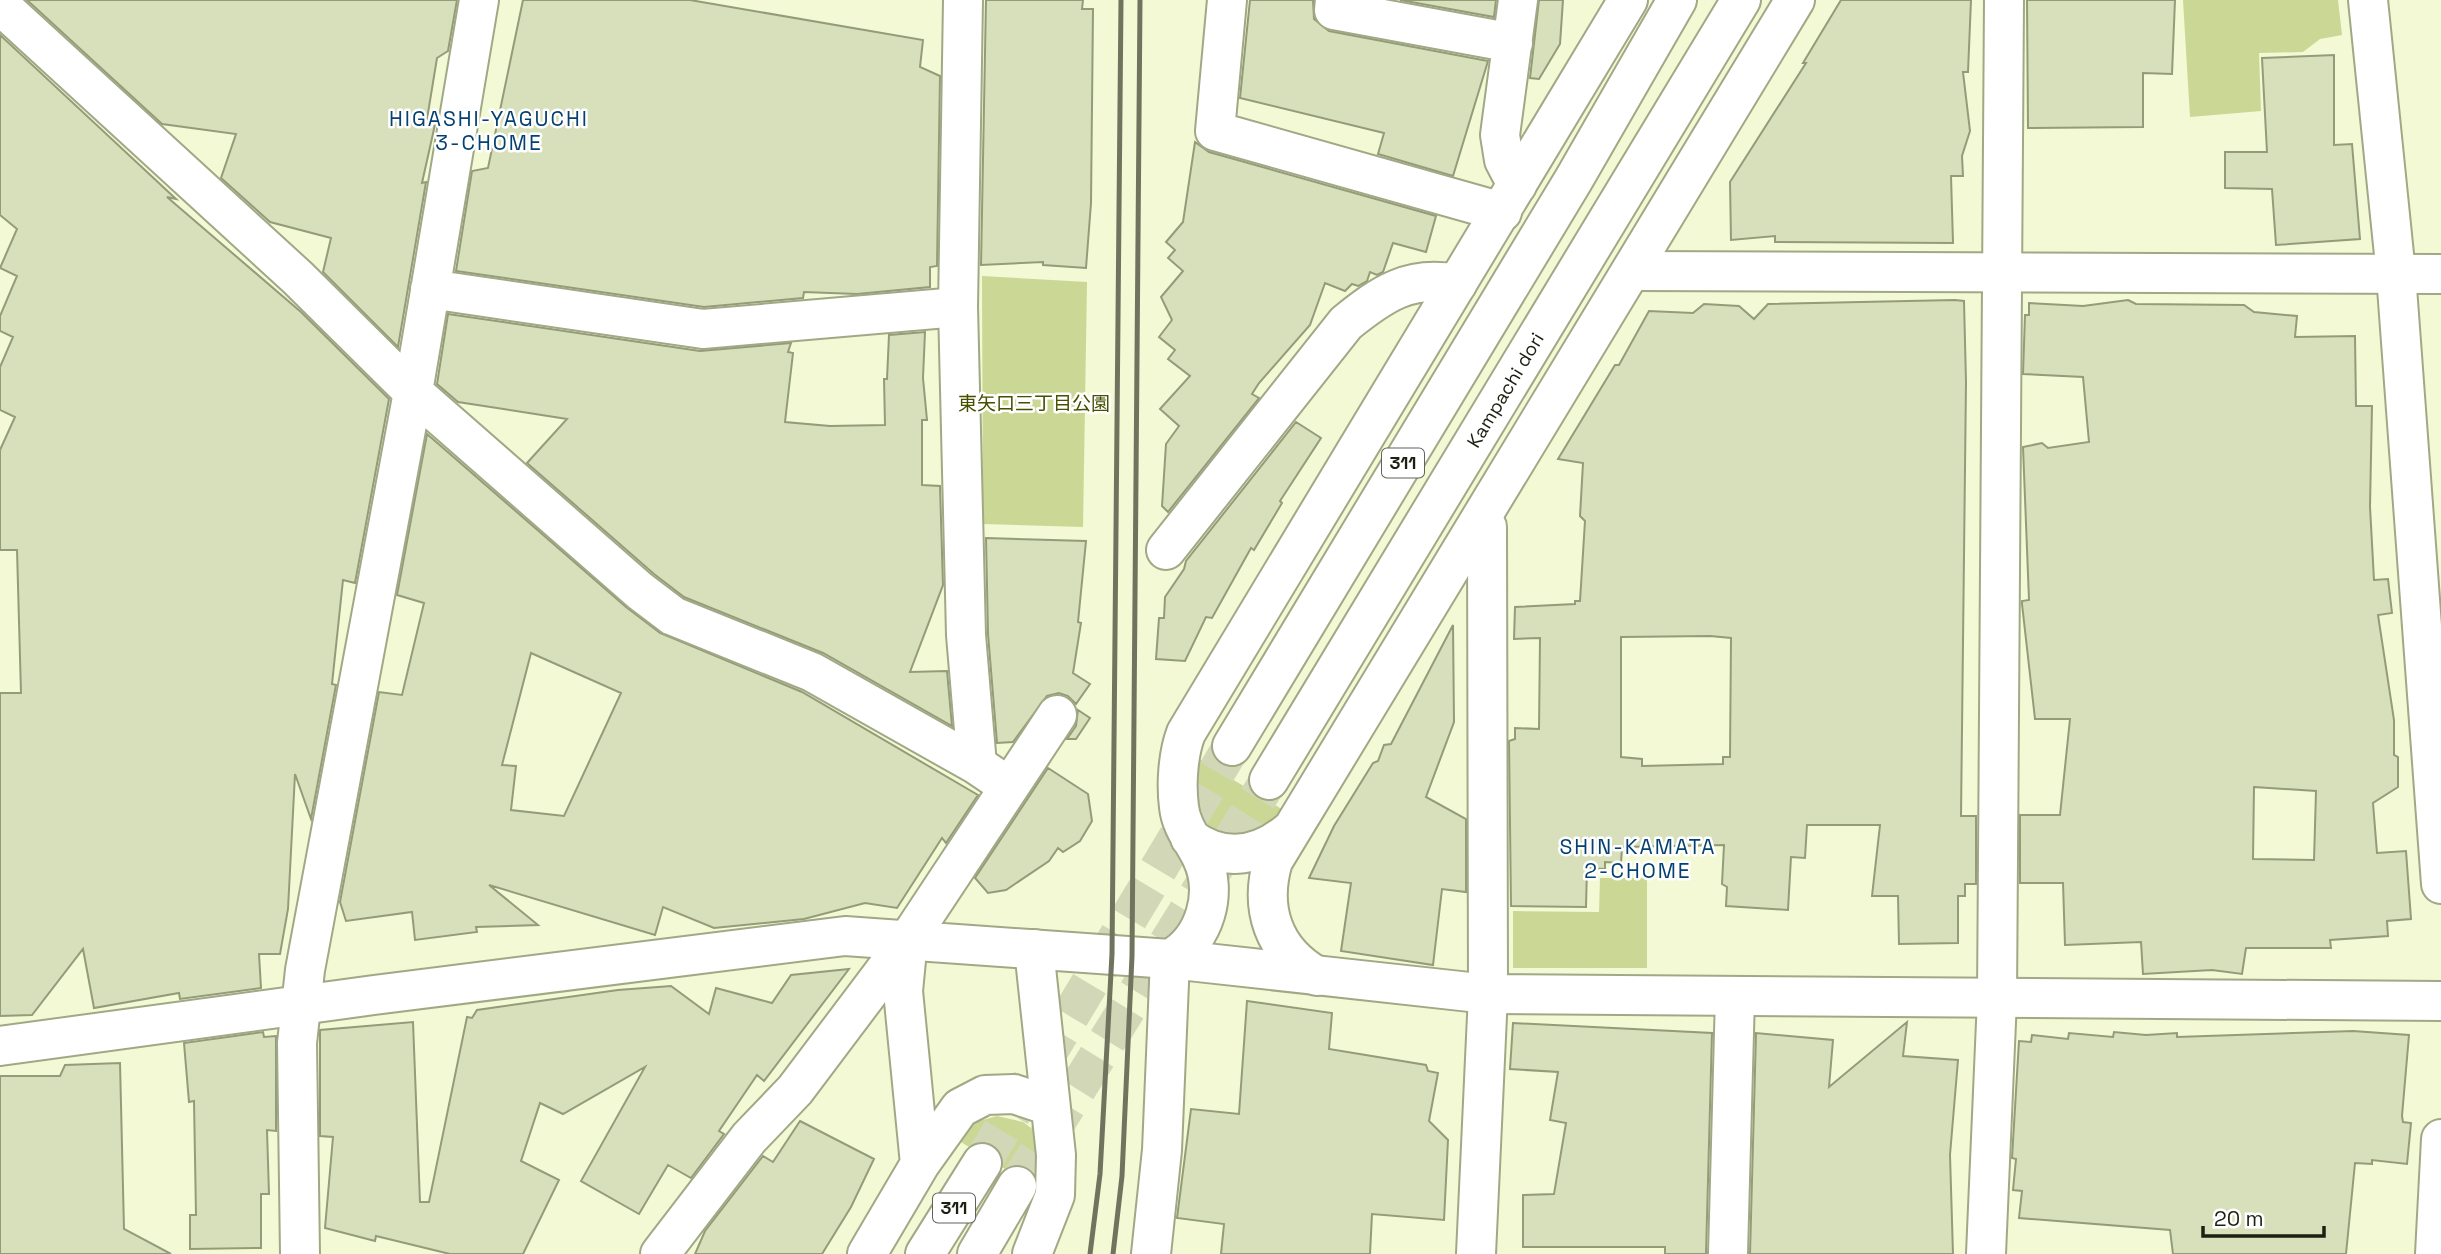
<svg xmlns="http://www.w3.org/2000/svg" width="2441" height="1254" viewBox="0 0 2441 1254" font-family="'Space Grotesk','Noto Sans JP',sans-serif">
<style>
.green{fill:#cbd794}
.building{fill:#d8dfbb;stroke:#949b79;stroke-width:2;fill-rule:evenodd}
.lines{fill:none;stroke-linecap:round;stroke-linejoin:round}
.primary-tunnel{stroke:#d2d8b7;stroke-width:38;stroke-dasharray:38 19;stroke-linecap:butt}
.street-casing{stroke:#a1a885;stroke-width:42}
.secondary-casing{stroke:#a1a885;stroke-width:42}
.primary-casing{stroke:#a1a885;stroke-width:42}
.street{stroke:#fff;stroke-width:38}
.secondary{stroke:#fff;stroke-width:38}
.primary{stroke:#fff;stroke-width:38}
.rail{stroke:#70745e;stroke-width:5}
.labels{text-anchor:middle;stroke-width:5;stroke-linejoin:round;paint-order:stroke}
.shield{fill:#fff;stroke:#616259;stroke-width:2}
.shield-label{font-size:18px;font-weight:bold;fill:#1d1f12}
.street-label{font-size:19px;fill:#1d1f12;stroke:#fff}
.park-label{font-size:19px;fill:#474f00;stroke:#fff}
.neighbourhood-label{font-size:21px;letter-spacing:2px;fill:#044071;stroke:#fff}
</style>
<rect width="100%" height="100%" fill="#f2f9d4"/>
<path class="green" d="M2183 0H2338L2342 35 2320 39 2303 52 2259 53 2261 111 2190 117Z
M982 276 1087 282 1083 527 983 524Z
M1199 759 1285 811C1261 841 1248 839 1212 833 1197 808 1194 787 1199 759Z
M1600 878H1647V968H1513V911L1599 912Z
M997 1116 1023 1122 1035 1131 1043 1165 1039 1190 956 1139 976 1122Z"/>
<path class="building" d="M27 0H457L448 51 437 58 427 119 436 120 422 183 426 182 398 347 323 272 331 238 270 222 221 178 236 134 162 124Z
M523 0H690L923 40 920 67 940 76 937 266 930 267V287L857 294 804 292 803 298 704 307 456 271 472 171 488 168Z
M986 0H1083L1082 9H1093L1091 203 1086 268 1043 265V262L981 265Z
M1250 0H1313L1314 19 1329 31 1488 61 1453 176 1378 154 1384 133 1240 98Z
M1400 0H1496L1494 17Z
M1539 0H1563L1560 44 1539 79 1530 78Z
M1841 0H1971L1968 72H1963L1970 131 1962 156 1963 176H1951L1953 243 1775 242V236L1731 240 1730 182 1806 63H1803Z
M2027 0H2175L2172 74 2143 73V127L2028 128Z
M0 35 176 199 167 197 301 312 389 399 355 583 343 580 332 684 336 685 311 819 295 774 288 909 280 954H259L261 988 180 999 179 993 94 1008 83 949 32 1015 0 1016V693H21L17 550H0V450L15 417 0 410V367L13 337 0 331V316L17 276 0 268 17 229 0 215Z
M2334 55V145L2352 144 2360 239 2276 245 2272 189 2225 188V152H2267L2262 58Z
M1195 142 1209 152 1436 216 1426 252 1393 243 1383 272 1377 275 1370 272 1367 281 1358 286 1352 284 1345 291 1325 283 1310 325 1259 383 1252 394 1259 398 1168 512 1162 506 1166 444 1179 426 1160 409 1190 376 1168 359 1175 350 1159 337 1172 320 1161 297 1183 271 1168 258 1175 250 1166 242 1183 222Z
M1955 300 1964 301 1966 382 1961 816H1976V884H1965V896H1958V943L1899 944 1898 896H1872L1880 825H1807L1805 858 1791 857 1788 910 1726 906 1727 887 1722 884 1724 845 1622 847 1621 863 1605 862V869L1587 868 1586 907 1511 906 1509 741 1515 739V728L1539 729 1540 638 1514 639 1515 607 1575 604V601H1580L1585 521 1580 516 1583 463 1558 459 1615 365H1619L1649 311 1693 313 1704 304 1739 306 1754 319 1768 304ZM1710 636 1731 638 1730 757H1723V764L1642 766V759L1621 757V637Z
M2128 300 2136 304 2244 305 2254 312 2297 316 2295 337 2355 336 2356 406H2372L2370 507 2374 580 2388 579 2392 613 2378 615 2394 720V755L2398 757V787L2373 803 2377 853 2406 851 2411 919 2387 921 2388 936 2330 940 2331 948H2246L2242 974 2212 970 2143 974 2141 942 2065 945 2063 883H2020V815H2060L2070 719H2035L2022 604V601L2029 600 2023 447 2042 443 2048 448 2089 442 2083 377 2023 374 2025 315H2029V303L2083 306ZM2254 787 2316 791 2314 860 2253 859Z
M448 314 700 351 791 343 788 352 793 353 785 422 830 426 885 425 884 379H887L889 335 925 332 923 378 927 420H922V485L940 486 943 585 910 672 947 671 952 726 823 653 684 597 654 574 527 463 567 419 458 402 437 384Z
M1296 422 1321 438 1280 501 1282 503 1254 550 1251 548 1212 618 1206 617 1185 661 1156 659 1159 618H1164L1165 597 1184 569 1186 561Z
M427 434 626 607 660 633 802 692 978 795 946 843 942 838 897 908 865 903 804 919 714 928 663 907 655 935 489 885 538 925 476 927 477 932 415 940 412 912 346 921 340 902 379 692 402 695 424 603 397 595ZM531 653 621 693 564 816 511 810 516 766 502 765Z
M986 538 1086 541 1078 622 1081 623 1073 673 1090 684 1076 704 1068 696 1059 693 1047 696 1013 742 997 743 988 634Z
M1453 625 1454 722 1426 797 1466 819V892L1442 889 1433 965 1341 951 1351 883 1309 878 1334 826 1373 763 1378 761 1384 745 1391 744Z
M1078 710 1090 718 1076 739H1067L1076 726Z
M1048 768 1088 794 1092 821 1080 841 1063 852 1058 848 1049 861 1006 890 988 893 975 878Z
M849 969 764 1081 757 1075 719 1131 724 1134 691 1178 668 1165 639 1214 581 1181 645 1067 563 1114 540 1103 521 1161 559 1180 523 1254H450L376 1236 375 1241 325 1228 333 1137 320 1136V1030L413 1022 420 1202H429L467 1017 472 1018 477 1010 618 990 671 986 709 1014 716 988 772 1003 791 975Z
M1247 1001 1332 1013 1329 1049 1426 1065 1428 1071 1438 1073 1429 1121 1448 1140 1444 1220 1372 1214 1370 1254H1221L1224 1224 1177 1218 1191 1109 1239 1114Z
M1907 1022 1903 1056 1958 1060 1950 1155 1953 1254H1750L1756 1033 1833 1040 1829 1087Z
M1513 1023 1712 1033 1706 1254H1665V1247H1523V1195L1554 1194 1566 1123 1550 1120 1558 1072 1510 1069Z
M2353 1031 2409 1035 2402 1116 2403 1122 2411 1123 2407 1164 2372 1160V1164L2355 1163 2346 1254H2173L2170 1230 2019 1218 2022 1191 2013 1190 2016 1159 2012 1158 2019 1041 2031 1042 2032 1035 2068 1039 2069 1033 2113 1037 2114 1032 2146 1035 2177 1033V1037Z
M263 1032 264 1037 276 1036V1131L267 1130 269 1194H261V1248L190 1249V1215H196L194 1101 189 1102 184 1043Z
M120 1063 124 1229 171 1254H0V1076H60L65 1065Z
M800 1121 874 1159 851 1207 822 1254H695L705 1231 763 1156 773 1162Z"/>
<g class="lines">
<path class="primary-tunnel" d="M982 1163 1232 746
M1017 1186 1269 780"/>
<g class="street-casing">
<path id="street" d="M963 0 958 307 966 635 977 765
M1227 0 1215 131 1502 212
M1335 0 1334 10 1513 43
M2368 0 2396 274 2441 884
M0 5 298 278 413 392 640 591 673 616 812 672 977 765 1008 786
M1517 185 1504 160 1500 135 1518 0
M430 289 703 329 958 307
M1166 550 1346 323C1382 294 1409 275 1457 284
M300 1254 297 1043 305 970 413 392 479 0
M1151 1254 1162 1150 1170 959
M1476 1254 1488 994 1487 527 1480 523
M1728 1254 1735 996
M1986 1254 1997 999 2004 0
M2435 1254 2441 1139"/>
</g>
<g class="secondary-casing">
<path id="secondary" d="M1632 271 2441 274
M0 1046 374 995 845 936 1170 959 1488 994 2441 1001
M660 1254 749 1138 795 1090 908 940 1057 715"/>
</g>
<g class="primary-casing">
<path id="primary" d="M1232 746 1574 179 1677 0
M1269 780 1741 0
M1190 838C1225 864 1261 856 1292 829
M908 940 903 991 920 1164
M1170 959C1205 940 1219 892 1201 856 1193 840 1181 826 1179 807 1176 784 1178 754 1186 733L1628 0
M1317 976C1273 951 1259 908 1273 861L1795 0
M867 1254 920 1164 960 1108 985 1095 1014 1094 1050 1106
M925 1254 982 1163
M977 1254 1017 1186
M1032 1254 1055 1195 1056 1155 1034 949"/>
</g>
<use href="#street" class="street"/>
<use href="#secondary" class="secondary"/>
<use href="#primary" class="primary"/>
<path class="rail" d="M1090 1254 1100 1174 1112 954 1121 0
M1113 1254 1122 1176 1132 956 1140 0"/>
</g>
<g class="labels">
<g class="shield">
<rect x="1382" y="448.5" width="42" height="29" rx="5"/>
<rect x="933" y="1193.5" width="42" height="29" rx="5"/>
</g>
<g class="shield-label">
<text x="1403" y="469">311</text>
<text x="954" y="1214">311</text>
</g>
<g class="street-label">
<text transform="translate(1505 390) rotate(-59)" y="7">Kampachi dori</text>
</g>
<g class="park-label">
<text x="1034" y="410">東矢口三丁目公園</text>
</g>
<g class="neighbourhood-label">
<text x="489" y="126">HIGASHI-YAGUCHI<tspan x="489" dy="24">3-CHOME</tspan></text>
<text x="1638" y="854">SHIN-KAMATA<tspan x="1638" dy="24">2-CHOME</tspan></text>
</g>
</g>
<path d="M2203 1226v10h121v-10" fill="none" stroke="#1d1f12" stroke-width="3.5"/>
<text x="2214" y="1226" font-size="21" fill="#1d1f12" stroke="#ffffff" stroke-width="5" paint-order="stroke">20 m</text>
</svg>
